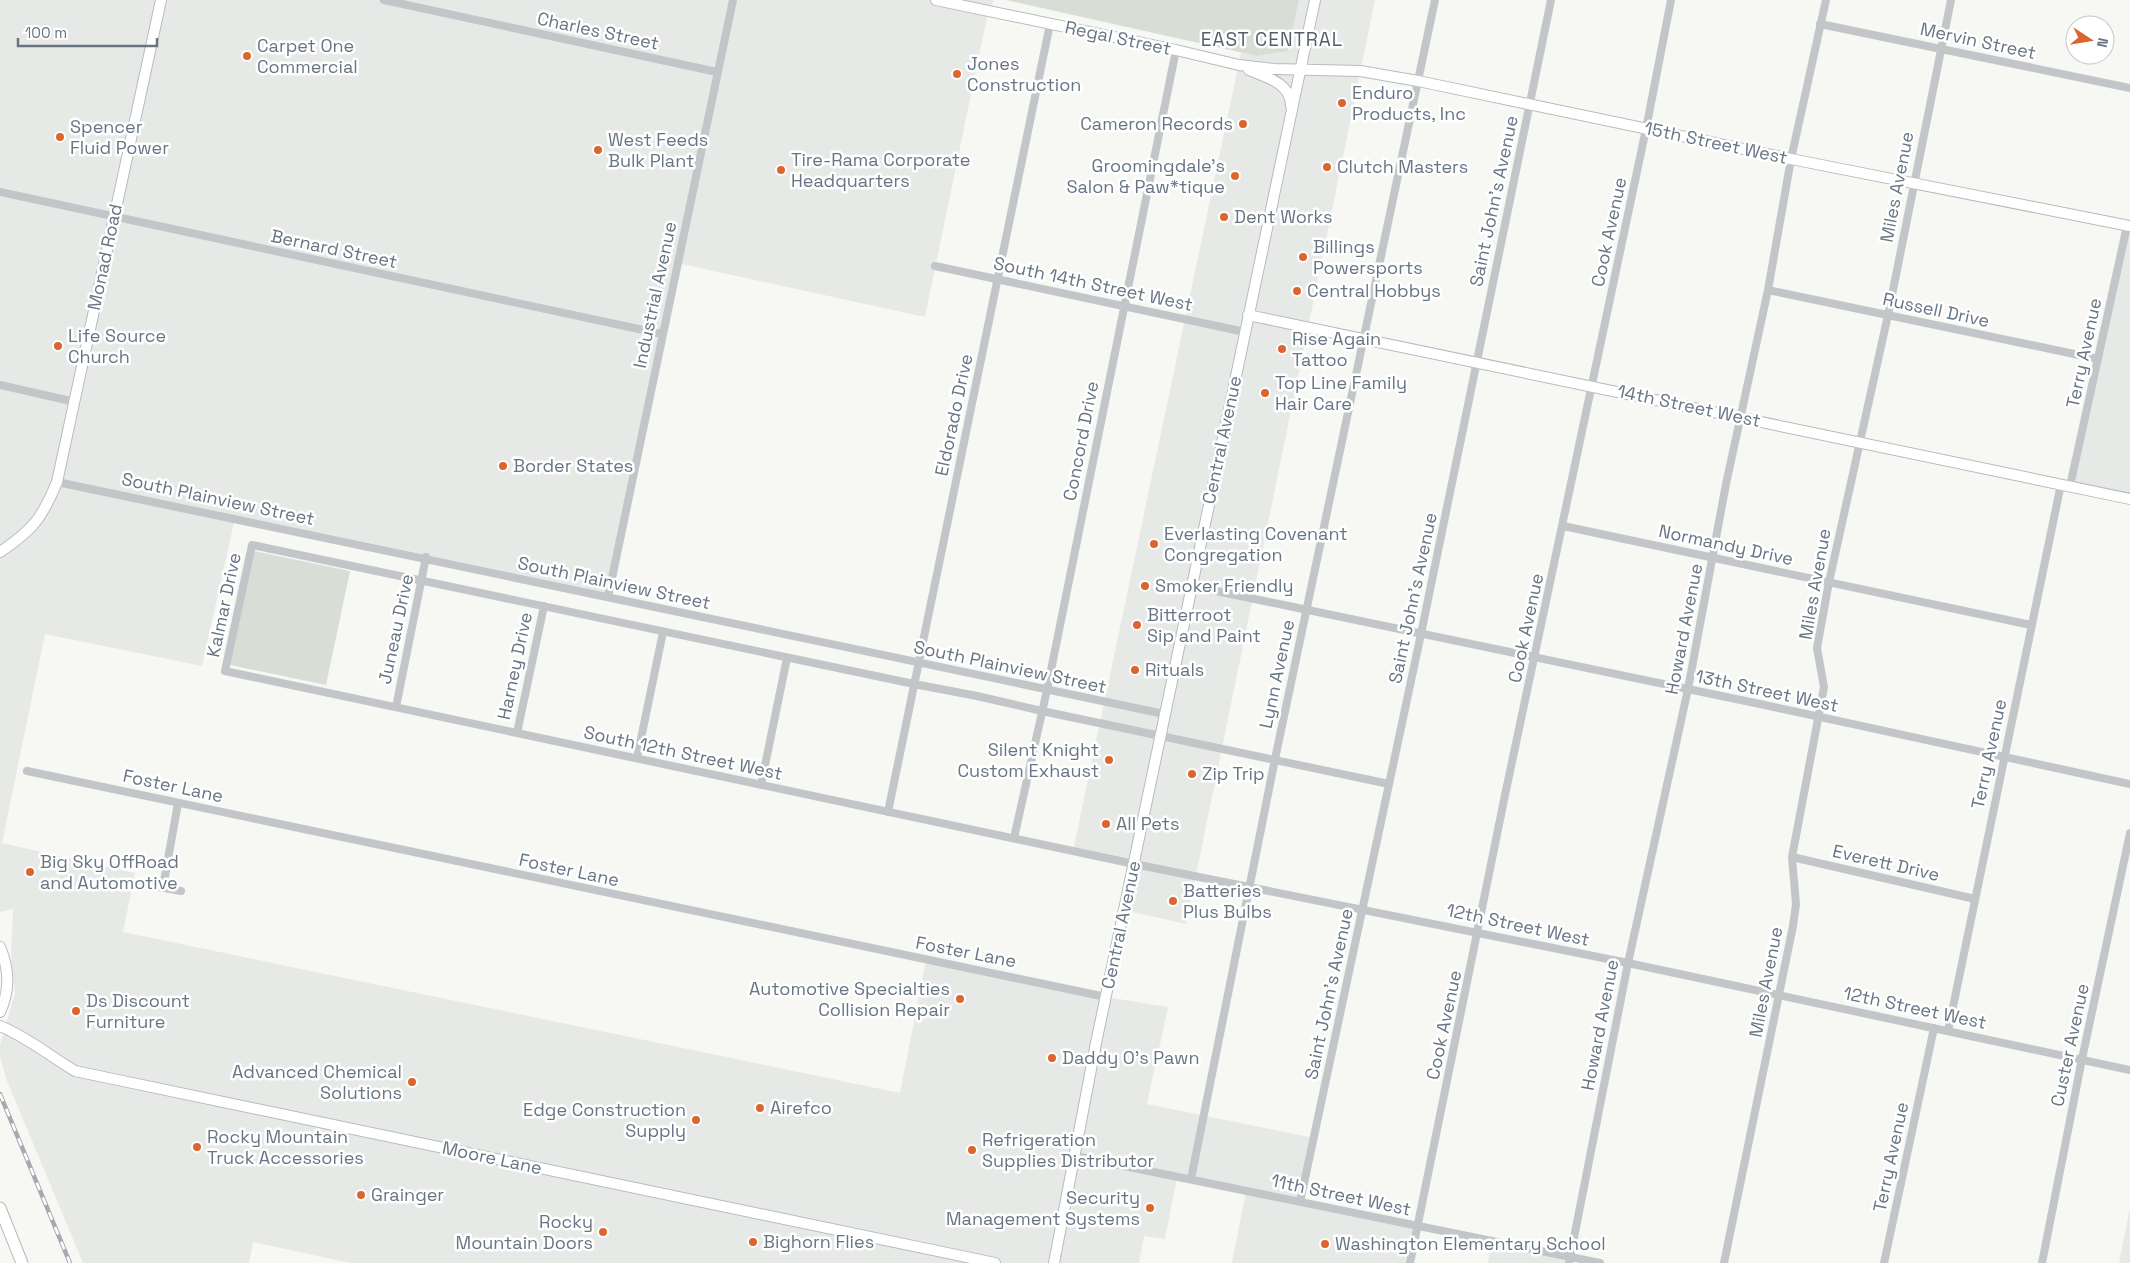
<svg xmlns="http://www.w3.org/2000/svg" width="2130" height="1263" viewBox="0 0 2130 1263" font-family="'Space Grotesk',sans-serif">
<style>
.built{fill:#e7e9e7}
.green{fill:#d8ded5}
.lines{fill:none;stroke-linecap:round;stroke-linejoin:round}
.secondary-casing{stroke:#b7bbc0;stroke-width:12}
.primary-casing{stroke:#b5b9bd;stroke-width:13}
.street{stroke:#c2c6c9;stroke-width:8}
.secondary{stroke:#fff;stroke-width:10}
.primary{stroke:#fff;stroke-width:11}
.rail-casing{stroke:#a5aab0;stroke-width:4.5}
.rail{stroke:#fff;stroke-width:2.5;stroke-dasharray:8;stroke-linecap:butt}
.poi-dot{fill:#dc652f;stroke:#fff;stroke-width:2}
.labels{text-anchor:middle;stroke-width:5;stroke-linejoin:round;paint-order:stroke}
.street-label{font-size:18px;fill:#677584;stroke:#fff}
.poi-label{font-size:18px;fill:#677584;stroke:#fff;text-anchor:start}
.neighbourhood-label{font-size:19px;letter-spacing:1px;fill:#555f69;stroke:#fff}
</style>
<rect width="100%" height="100%" fill="#f7f7f4"/>
<path class="built" d="M0 0H994L988 12 925 317 677 263 608 597 235 518 202 666 45 634 2 843 135 873 123 932 900 1093 926 960 1106 997 1168 1007 1147 1104 1314 1138 1301 1202 1418 1226 1410 1263H1232L1246 1191 1177 1177 1165 1239 1144 1236 1139 1263H351L253 1242 249 1263H83L7 1081 0 1057V1045L15 993 11 955 13 909 0 912Z
M1299 0H1375L1186 924 1124 910 1134 864 1073 851 1241 53 1257 56 1288 51Z
M2130 226V499L2070 486Z
M2130 1207V1263H2119Z
M1492 1241 1570 1257 1569 1263H1488Z"/>
<path class="green" d="M1006 0H1299L1288 51 1257 56Z
M254 551 350 571 326 685 230 665Z"/>
<g class="lines">
<g class="secondary-casing">
<path id="secondary" d="M936 0 1176 50 1239 65 1275 69 1360 71 1418 81 1791 159 2130 226
M1249 70C1266 77 1291 83 1291 106
M1248 315 2130 499
M0 552C33 530 42 518 57 482L161 0
M0 947C9 968 10 991 0 1012
M0 1026C27 1037 50 1056 75 1071L995 1263
M1054 1263 1096 1043 1315 0"/>
</g>
<g class="primary-casing">
<path id="primary" d="M0 1208 22 1263"/>
</g>
<path class="street" d="M384 0 717 72
M1820 24 2130 88
M0 192 662 334
M935 266 1245 332
M1768 290 2098 359
M0 385 75 402
M57 482C427 556 795 637 1164 714
M2070 486 2127 226
M1563 526 2031 625
M1192 586 1760 704 2130 784
M608 597 733 0
M396 707 426 557
M517 733 544 606
M637 758 663 632
M27 771 1106 997
M1389 784 1042 711 977 696 914 684 252 545 225 671 1134 864 1628 963 2130 1070
M761 785 787 658
M888 812 1050 24
M1014 838 1047 690 1176 50
M1792 857 1975 899
M143 884 181 891
M163 887 178 803
M1948 1031 2061 484
M1075 1156 1600 1263
M1191 1179 1275 759 1435 0
M1300 1202 1421 634 1551 0
M1410 1263 1505 795 1646 129 1671 0
M1569 1263 1628 963 1688 689 1726 484 1768 290 1791 159 1826 0
M1724 1263 1793 926 1796 904 1792 857 1824 687 1817 648 1829 582 1888 315 1951 0
M1884 1263 1934 1028
M2042 1263 2082 1059 2130 833"/>
<use href="#secondary" class="secondary"/>
<use href="#primary" class="primary"/>
<g class="rail-casing">
<path id="rail" d="M0 1094 70 1263"/>
</g>
<use href="#rail" class="rail"/>
</g>
<g class="poi-dot">
<circle cx="247" cy="56" r="5"/>
<circle cx="957" cy="74" r="5"/>
<circle cx="1342" cy="103" r="5"/>
<circle cx="1243" cy="124" r="5"/>
<circle cx="60" cy="137" r="5"/>
<circle cx="598" cy="150" r="5"/>
<circle cx="1327" cy="167" r="5"/>
<circle cx="781" cy="170" r="5"/>
<circle cx="1235" cy="176" r="5"/>
<circle cx="1224" cy="217" r="5"/>
<circle cx="1303" cy="257" r="5"/>
<circle cx="1297" cy="291" r="5"/>
<circle cx="58" cy="346" r="5"/>
<circle cx="1282" cy="349" r="5"/>
<circle cx="1265" cy="393" r="5"/>
<circle cx="503" cy="466" r="5"/>
<circle cx="1154" cy="544" r="5"/>
<circle cx="1145" cy="586" r="5"/>
<circle cx="1137" cy="625" r="5"/>
<circle cx="1135" cy="670" r="5"/>
<circle cx="1109" cy="760" r="5"/>
<circle cx="1192" cy="774" r="5"/>
<circle cx="1106" cy="824" r="5"/>
<circle cx="30" cy="872" r="5"/>
<circle cx="1173" cy="901" r="5"/>
<circle cx="960" cy="999" r="5"/>
<circle cx="76" cy="1011" r="5"/>
<circle cx="1052" cy="1058" r="5"/>
<circle cx="412" cy="1082" r="5"/>
<circle cx="760" cy="1108" r="5"/>
<circle cx="696" cy="1120" r="5"/>
<circle cx="197" cy="1147" r="5"/>
<circle cx="972" cy="1150" r="5"/>
<circle cx="361" cy="1195" r="5"/>
<circle cx="1150" cy="1208" r="5"/>
<circle cx="603" cy="1232" r="5"/>
<circle cx="753" cy="1242" r="5"/>
<circle cx="1325" cy="1244" r="5"/>
</g>
<g class="labels">
<g class="street-label">
<text transform="translate(598 31) rotate(12)" y="6">Charles Street</text>
<text transform="translate(1118 38) rotate(12)" y="6">Regal Street</text>
<text transform="translate(1978 41) rotate(12)" y="6">Mervin Street</text>
<text transform="translate(1716 143) rotate(12)" y="6">15th Street West</text>
<text transform="translate(1897 187) rotate(-79)" y="6">Miles Avenue</text>
<text transform="translate(1494 201) rotate(-78)" y="6">Saint John's Avenue</text>
<text transform="translate(1609 232) rotate(-78)" y="6">Cook Avenue</text>
<text transform="translate(334 249) rotate(12)" y="6">Bernard Street</text>
<text transform="translate(105 257) rotate(-78)" y="6">Monad Road</text>
<text transform="translate(1093 284) rotate(12)" y="6">South 14th Street West</text>
<text transform="translate(655 295) rotate(-78)" y="6">Industrial Avenue</text>
<text transform="translate(1936 310) rotate(12)" y="6">Russell Drive</text>
<text transform="translate(2084 353) rotate(-78)" y="6">Terry Avenue</text>
<text transform="translate(1689 406) rotate(12)" y="6">14th Street West</text>
<text transform="translate(954 415) rotate(-78)" y="6">Eldorado Drive</text>
<text transform="translate(1222 440) rotate(-78)" y="6">Central Avenue</text>
<text transform="translate(1081 441) rotate(-79)" y="6">Concord Drive</text>
<text transform="translate(218 499) rotate(12)" y="6">South Plainview Street</text>
<text transform="translate(1726 545) rotate(12)" y="6">Normandy Drive</text>
<text transform="translate(614 583) rotate(12)" y="6">South Plainview Street</text>
<text transform="translate(1815 584) rotate(-80)" y="6">Miles Avenue</text>
<text transform="translate(1413 598) rotate(-78)" y="6">Saint John's Avenue</text>
<text transform="translate(224 605) rotate(-78)" y="6">Kalmar Drive</text>
<text transform="translate(1526 628) rotate(-78)" y="6">Cook Avenue</text>
<text transform="translate(396 629) rotate(-78)" y="6">Juneau Drive</text>
<text transform="translate(1684 629) rotate(-79)" y="6">Howard Avenue</text>
<text transform="translate(515 666) rotate(-78)" y="6">Harney Drive</text>
<text transform="translate(1010 667) rotate(12)" y="6">South Plainview Street</text>
<text transform="translate(1277 674) rotate(-78)" y="6">Lynn Avenue</text>
<text transform="translate(1767 691) rotate(12)" y="6">13th Street West</text>
<text transform="translate(683 753) rotate(12)" y="6">South 12th Street West</text>
<text transform="translate(1989 754) rotate(-78)" y="6">Terry Avenue</text>
<text transform="translate(173 786) rotate(12)" y="6">Foster Lane</text>
<text transform="translate(1886 863) rotate(13)" y="6">Everett Drive</text>
<text transform="translate(569 870) rotate(12)" y="6">Foster Lane</text>
<text transform="translate(1121 925) rotate(-78)" y="6">Central Avenue</text>
<text transform="translate(1518 925) rotate(12)" y="6">12th Street West</text>
<text transform="translate(966 952) rotate(11)" y="6">Foster Lane</text>
<text transform="translate(1766 982) rotate(-79)" y="6">Miles Avenue</text>
<text transform="translate(1329 994) rotate(-78)" y="6">Saint John's Avenue</text>
<text transform="translate(1915 1008) rotate(12)" y="6">12th Street West</text>
<text transform="translate(1444 1025) rotate(-78)" y="6">Cook Avenue</text>
<text transform="translate(1600 1025) rotate(-79)" y="6">Howard Avenue</text>
<text transform="translate(2070 1045) rotate(-78)" y="6">Custer Avenue</text>
<text transform="translate(1891 1157) rotate(-78)" y="6">Terry Avenue</text>
<text transform="translate(492 1158) rotate(12)" y="6">Moore Lane</text>
<text transform="translate(1341 1195) rotate(12)" y="6">11th Street West</text>
</g>
<g class="poi-label">
<text x="257" y="52">Carpet One<tspan x="257" dy="21">Commercial</tspan></text>
<text x="967" y="70">Jones<tspan x="967" dy="21">Construction</tspan></text>
<text x="1352" y="99">Enduro<tspan x="1352" dy="21">Products, Inc</tspan></text>
<text x="1233" y="130" text-anchor="end">Cameron Records</text>
<text x="70" y="133">Spencer<tspan x="70" dy="21">Fluid Power</tspan></text>
<text x="608" y="146">West Feeds<tspan x="608" dy="21">Bulk Plant</tspan></text>
<text x="791" y="166">Tire-Rama Corporate<tspan x="791" dy="21">Headquarters</tspan></text>
<text x="1225" y="172" text-anchor="end">Groomingdale's<tspan x="1225" dy="21">Salon &amp; Paw*tique</tspan></text>
<text x="1337" y="173">Clutch Masters</text>
<text x="1234" y="223">Dent Works</text>
<text x="1313" y="253">Billings<tspan x="1313" dy="21">Powersports</tspan></text>
<text x="1307" y="297">Central Hobbys</text>
<text x="68" y="342">Life Source<tspan x="68" dy="21">Church</tspan></text>
<text x="1292" y="345">Rise Again<tspan x="1292" dy="21">Tattoo</tspan></text>
<text x="1275" y="389">Top Line Family<tspan x="1275" dy="21">Hair Care</tspan></text>
<text x="513" y="472">Border States</text>
<text x="1164" y="540">Everlasting Covenant<tspan x="1164" dy="21">Congregation</tspan></text>
<text x="1155" y="592">Smoker Friendly</text>
<text x="1147" y="621">Bitterroot<tspan x="1147" dy="21">Sip and Paint</tspan></text>
<text x="1145" y="676">Rituals</text>
<text x="1099" y="756" text-anchor="end">Silent Knight<tspan x="1099" dy="21">Custom Exhaust</tspan></text>
<text x="1202" y="780">Zip Trip</text>
<text x="1116" y="830">All Pets</text>
<text x="40" y="868">Big Sky OffRoad<tspan x="40" dy="21">and Automotive</tspan></text>
<text x="1183" y="897">Batteries<tspan x="1183" dy="21">Plus Bulbs</tspan></text>
<text x="950" y="995" text-anchor="end">Automotive Specialties<tspan x="950" dy="21">Collision Repair</tspan></text>
<text x="86" y="1007">Ds Discount<tspan x="86" dy="21">Furniture</tspan></text>
<text x="1062" y="1064">Daddy O's Pawn</text>
<text x="402" y="1078" text-anchor="end">Advanced Chemical<tspan x="402" dy="21">Solutions</tspan></text>
<text x="770" y="1114">Airefco</text>
<text x="686" y="1116" text-anchor="end">Edge Construction<tspan x="686" dy="21">Supply</tspan></text>
<text x="207" y="1143">Rocky Mountain<tspan x="207" dy="21">Truck Accessories</tspan></text>
<text x="982" y="1146">Refrigeration<tspan x="982" dy="21">Supplies Distributor</tspan></text>
<text x="371" y="1201">Grainger</text>
<text x="1140" y="1204" text-anchor="end">Security<tspan x="1140" dy="21">Management Systems</tspan></text>
<text x="593" y="1228" text-anchor="end">Rocky<tspan x="593" dy="21">Mountain Doors</tspan></text>
<text x="763" y="1248">Bighorn Flies</text>
<text x="1335" y="1250">Washington Elementary School</text>
</g>
<g class="neighbourhood-label">
<text x="1272" y="46">EAST CENTRAL</text>
</g>
</g>
<g transform="translate(2090 40) rotate(102)"><circle r="24" fill="#ffffff" stroke="#c2c8ce"/>
<path d="M0-4L9 19L0 12L-9 19Z" fill="#dc652f"/>
<text y="-8" font-size="14" font-weight="bold" text-anchor="middle" fill="#677584">N</text>
</g>
<path d="M18 38v8h139v-8" fill="none" stroke="#677584" stroke-width="2.5"/>
<text x="25" y="38" font-size="15" fill="#677584" stroke="#ffffff" stroke-width="4" paint-order="stroke">100 m</text>
</svg>
